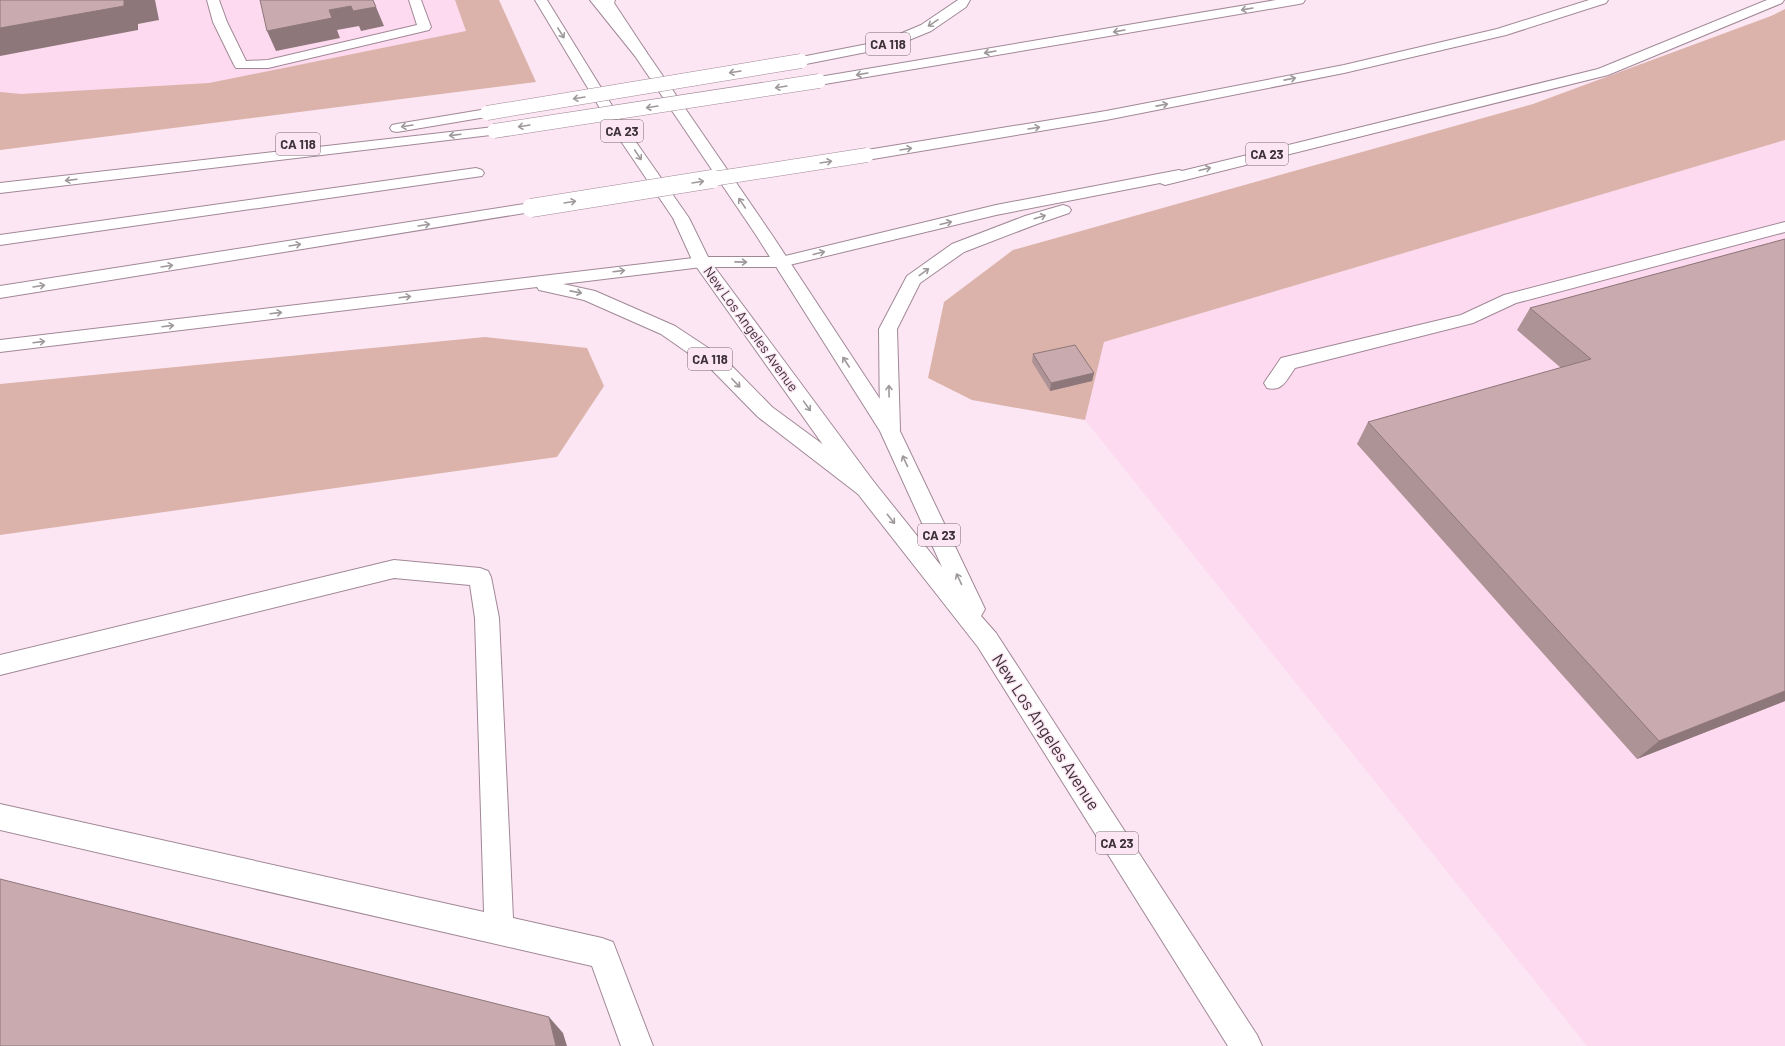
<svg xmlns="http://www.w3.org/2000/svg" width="1785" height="1046" viewBox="0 0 1785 1046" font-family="Barlow,sans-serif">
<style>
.built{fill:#fddaef}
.green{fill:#dbb3aa}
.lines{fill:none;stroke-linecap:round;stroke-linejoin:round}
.minor-casing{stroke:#a18897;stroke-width:2}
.major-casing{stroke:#a18897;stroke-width:2}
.highway-casing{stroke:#a18897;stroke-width:2}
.minor{fill:#fff;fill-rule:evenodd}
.major{fill:#fff;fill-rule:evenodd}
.highway{fill:#fff;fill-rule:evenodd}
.highway-bridge-far1-casing{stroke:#a18897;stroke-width:15;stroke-linecap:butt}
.highway-bridge-casing{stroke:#a18897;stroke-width:19;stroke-linecap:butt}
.highway-bridge-far1{stroke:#fff;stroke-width:14}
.highway-bridge{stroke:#fff;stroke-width:18}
.wall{fill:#ad9296}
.shaded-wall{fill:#8d777a}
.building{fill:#c9aaaf;stroke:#8d777a}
.oneway{stroke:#9e989b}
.labels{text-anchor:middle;stroke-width:3;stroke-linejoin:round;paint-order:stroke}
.shield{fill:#fce6f3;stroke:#76676f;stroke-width:1}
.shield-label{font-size:13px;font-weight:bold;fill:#3c3137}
.street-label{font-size:14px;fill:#3c3137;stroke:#fce6f3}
.near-street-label{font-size:17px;fill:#3c3137;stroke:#fce6f3}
</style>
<rect width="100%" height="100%" fill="#fce6f3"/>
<path class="built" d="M0 0H471L487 43 189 96 0 102Z
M1785 140V1046H1587L1085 420 1104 342Z"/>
<path class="green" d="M455 0H499L536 82 0 150V92L21 94 209 83 466 31Z
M1785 9V140L1104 342 1085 420 972 400 928 378 944 302 1013 250 1533 104 1771 16Z
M485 337 587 348 604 386 557 457 0 535V384Z"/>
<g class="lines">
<g class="minor-casing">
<path id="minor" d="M207 0H219L227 22 246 61 268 60 417 25 409 0H421L431 27 429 30 268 68H236L234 65 213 22Z
M476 168 482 170 484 173 482 176 0 245V235Z
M1785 222V232L1516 303 1473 323 1295 368C1287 379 1283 392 1267 388L1264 383 1281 358 1461 315 1504 295Z
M394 560 480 568 488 571 491 577 499 618 513 918 602 938 613 942 653 1046H621L592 966 0 830V804L484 912 475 618 470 585 394 578 0 675V655Z"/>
</g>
<g class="major-casing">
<path id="major" d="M535 0H547L624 125 689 218 710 261 874 482 942 567 880 431 756 235 635 56 590 0H603L645 50 772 235 897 425 985 609 981 616 996 633 1257 1035 1262 1046H1228L978 647 858 494 693 262 673 218 610 125Z"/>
</g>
<g class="highway-casing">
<path id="highway" d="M603 0H615L614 3 647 53 645 56H635L602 3Z
M958 0H970L966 7 931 31 892 47 801 65 796 64 794 61 796 58 801 57 883 41 921 25Z
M1276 0H1305L1303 3 1299 4 819 85 814 84 812 81 814 78 819 77Z
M1589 0H1608L1606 3 1506 35 1344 73 1106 120 867 160 862 158 859 155 862 152 867 150 1106 111 1344 65 1497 29Z
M1767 0H1784L1782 3 1608 75 1165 185 1160 183 996 215 781 267H702L563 284 595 291 675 326 725 359 772 407 874 482 877 488 874 494 866 496 858 494 758 417 711 369 661 334 584 300 539 290 537 287 0 352V340L702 257H781L996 205 1179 170 1182 171 1598 69Z
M487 109 492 110 494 113 492 116 397 132 392 131 390 128 392 125 397 124Z
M494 127 499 128 501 131 499 134 0 193V183Z
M531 203 537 205 539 208 537 211 0 298V286Z
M1063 205 1069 207 1071 210 1069 213 1037 224 964 252 920 283 897 329 900 430 897 435 890 437 883 435 880 430 879 329 907 276 952 244 1025 216Z"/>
</g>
<use href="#minor" class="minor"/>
<use href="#major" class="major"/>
<use href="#highway" class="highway"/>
<g class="highway-bridge-far1-casing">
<path id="highway-bridge-far1" d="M487 113 801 61
M494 131 819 81
M706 180 867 155"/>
</g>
<g class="highway-bridge-casing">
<path id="highway-bridge" d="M531 208 712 179"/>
</g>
<use href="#highway-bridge-far1" class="highway-bridge-far1"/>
<use href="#highway-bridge" class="highway-bridge"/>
</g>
<path class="wall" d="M1785 239V701L1637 759 1357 444 1368 422 1561 368 1517 330 1530 308Z
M1033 354 1094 373 1092 381 1050 391 1032 362Z"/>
<path class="shaded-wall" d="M124 0H155L159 20 138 24V30L0 56V28Z
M351 6 376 7 384 26 361 31 359 26 337 30 340 38 276 51 267 31 329 10Z
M1094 373 1092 381 1050 391 1051 383Z
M1785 691V701L1637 759 1659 741Z
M549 1017 563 1033 567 1046H556Z"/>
<path class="building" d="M0 0H124V6L0 28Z
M260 0H373L376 7 353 11 351 6 329 10 332 18 267 31Z
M1785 239V691L1659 741 1368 422 1591 359 1530 308Z
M1075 345 1094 373 1051 383 1033 354Z
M0 879 549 1017 556 1046H0Z"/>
<defs><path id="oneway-shaft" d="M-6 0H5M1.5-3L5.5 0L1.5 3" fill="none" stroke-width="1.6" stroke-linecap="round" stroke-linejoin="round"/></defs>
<g class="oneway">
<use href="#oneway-shaft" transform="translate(1247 9) rotate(170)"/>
<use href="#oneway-shaft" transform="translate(933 23) rotate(146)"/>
<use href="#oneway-shaft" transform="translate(1119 31) rotate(170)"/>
<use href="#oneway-shaft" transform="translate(561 33) rotate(58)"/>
<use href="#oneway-shaft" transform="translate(990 52) rotate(170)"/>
<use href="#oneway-shaft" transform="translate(735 72) rotate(171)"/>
<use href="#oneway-shaft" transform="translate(862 74) rotate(170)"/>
<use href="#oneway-shaft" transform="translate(1290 79) rotate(-11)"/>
<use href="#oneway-shaft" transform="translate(781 87) rotate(171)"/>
<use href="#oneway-shaft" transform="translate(579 98) rotate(171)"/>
<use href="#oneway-shaft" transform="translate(1162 105) rotate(-11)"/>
<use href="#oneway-shaft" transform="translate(652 107) rotate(171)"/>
<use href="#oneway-shaft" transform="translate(407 126) rotate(171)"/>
<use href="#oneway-shaft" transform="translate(524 126) rotate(171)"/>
<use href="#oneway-shaft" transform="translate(1034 128) rotate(-9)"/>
<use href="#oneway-shaft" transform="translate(455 135) rotate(173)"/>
<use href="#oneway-shaft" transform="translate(906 149) rotate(-9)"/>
<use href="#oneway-shaft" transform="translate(638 155) rotate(56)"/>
<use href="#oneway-shaft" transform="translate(826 162) rotate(-9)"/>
<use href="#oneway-shaft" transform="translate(1205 169) rotate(-14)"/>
<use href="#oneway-shaft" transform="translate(71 180) rotate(173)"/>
<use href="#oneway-shaft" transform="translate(698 182) rotate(-9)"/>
<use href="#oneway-shaft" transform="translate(570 202) rotate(-9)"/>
<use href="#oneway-shaft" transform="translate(742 203) rotate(-124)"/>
<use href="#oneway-shaft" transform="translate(1040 217) rotate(-17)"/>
<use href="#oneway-shaft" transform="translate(946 223) rotate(-14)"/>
<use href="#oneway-shaft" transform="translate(424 225) rotate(-9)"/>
<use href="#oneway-shaft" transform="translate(295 245) rotate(-9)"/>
<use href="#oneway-shaft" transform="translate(819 253) rotate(-14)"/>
<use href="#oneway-shaft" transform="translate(741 262) rotate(1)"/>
<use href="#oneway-shaft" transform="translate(167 266) rotate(-9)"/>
<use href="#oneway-shaft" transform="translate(619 271) rotate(-7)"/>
<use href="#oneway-shaft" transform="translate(924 272) rotate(-36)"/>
<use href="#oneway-shaft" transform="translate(39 286) rotate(-9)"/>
<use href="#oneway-shaft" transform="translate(576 292) rotate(11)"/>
<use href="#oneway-shaft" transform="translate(405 297) rotate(-7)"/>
<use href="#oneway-shaft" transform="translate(276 313) rotate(-7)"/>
<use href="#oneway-shaft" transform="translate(168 326) rotate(-7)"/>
<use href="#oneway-shaft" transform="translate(39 342) rotate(-7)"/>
<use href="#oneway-shaft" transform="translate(846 362) rotate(-123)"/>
<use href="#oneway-shaft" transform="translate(736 383) rotate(46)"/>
<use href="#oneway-shaft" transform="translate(889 391) rotate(-91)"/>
<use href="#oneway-shaft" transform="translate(807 406) rotate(54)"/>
<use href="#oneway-shaft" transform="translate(905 461) rotate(-115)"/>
<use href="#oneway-shaft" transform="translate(891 519) rotate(51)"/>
<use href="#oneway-shaft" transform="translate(959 579) rotate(-115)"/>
</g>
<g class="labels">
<g class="shield">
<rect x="866" y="33" width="44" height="22" rx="3"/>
<rect x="601" y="120" width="42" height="22" rx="3"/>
<rect x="276" y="133" width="44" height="22" rx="3"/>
<rect x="1246" y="143" width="42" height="22" rx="3"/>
<rect x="688" y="348" width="44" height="22" rx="3"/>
<rect x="918" y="524" width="42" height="22" rx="3"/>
<rect x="1096" y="832" width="42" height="22" rx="3"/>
</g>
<g class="shield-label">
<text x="888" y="49">CA 118</text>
<text x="622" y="136">CA 23</text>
<text x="298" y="149">CA 118</text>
<text x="1267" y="159">CA 23</text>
<text x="710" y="364">CA 118</text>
<text x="939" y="540">CA 23</text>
<text x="1117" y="848">CA 23</text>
</g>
<g class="street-label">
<text transform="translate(751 329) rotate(54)" y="5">New Los Angeles Avenue</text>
</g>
<g class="near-street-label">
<text transform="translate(1046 732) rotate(57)" y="6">New Los Angeles Avenue</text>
</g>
</g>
</svg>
